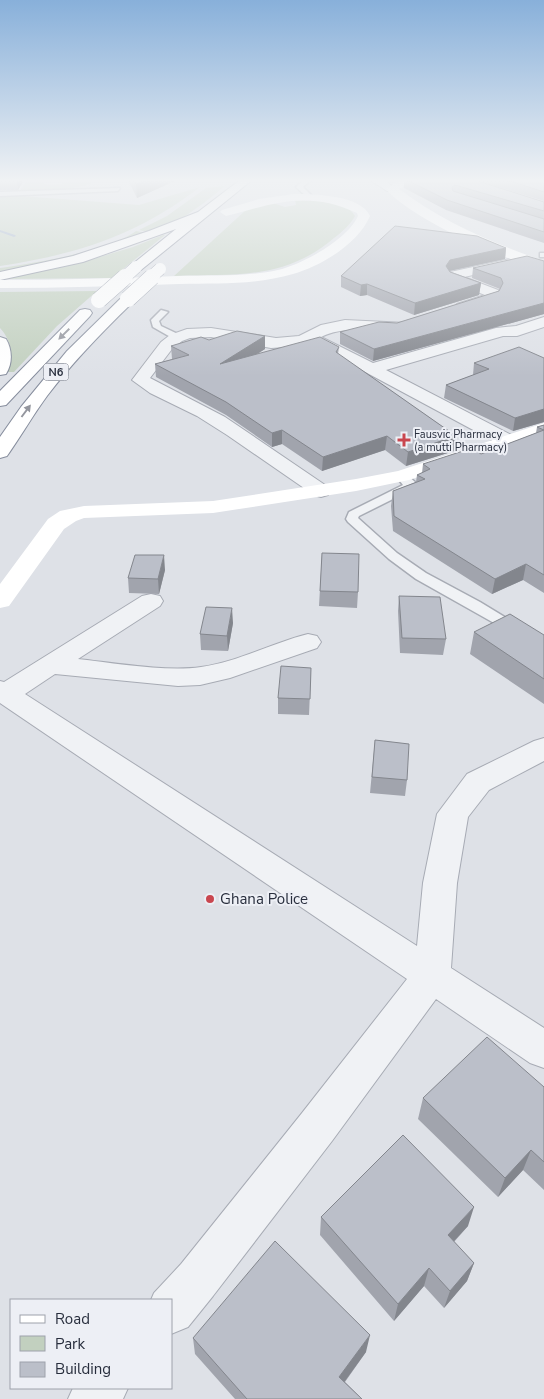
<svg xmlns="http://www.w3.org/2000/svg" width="544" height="1399" viewBox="0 0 544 1399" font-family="'Nunito Sans',sans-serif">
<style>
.green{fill:#c2d0bf}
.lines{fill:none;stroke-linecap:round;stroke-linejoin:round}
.stream{fill:#99abc6;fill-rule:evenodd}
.lane-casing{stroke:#a7abb4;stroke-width:3}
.street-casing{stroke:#a7abb4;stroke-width:2}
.highway-casing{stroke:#868d9d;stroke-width:2}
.lane{fill:#f0f2f5;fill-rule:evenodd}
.street{fill:#f0f2f5;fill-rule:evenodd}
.secondary{fill:#fff;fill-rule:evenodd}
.highway{fill:#fff;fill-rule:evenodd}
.highway-bridge-far1-casing{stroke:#868d9d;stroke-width:13;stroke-linecap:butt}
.highway-bridge-casing{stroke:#868d9d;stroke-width:17;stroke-linecap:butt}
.highway-bridge-far1{stroke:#fff;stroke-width:12}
.highway-bridge{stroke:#fff;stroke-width:16}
.wall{fill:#a1a4ad}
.shaded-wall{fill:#83868d}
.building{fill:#bbbfc9;stroke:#83868d}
.oneway{fill:#94969e}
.poi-dot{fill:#c9464f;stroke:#edeff5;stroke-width:2}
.labels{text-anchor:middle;stroke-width:4;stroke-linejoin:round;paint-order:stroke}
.shield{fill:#edeff5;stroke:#636874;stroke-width:1}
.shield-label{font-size:11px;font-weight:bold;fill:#282e3d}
.far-poi-label{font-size:11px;fill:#282e3d;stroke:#edeff5;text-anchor:start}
.near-poi-label{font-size:15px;fill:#282e3d;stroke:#edeff5;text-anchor:start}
</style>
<rect width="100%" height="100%" fill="#dee1e7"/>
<path class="green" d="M44 180V183L47 185 62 184 63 180H90L91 184 55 192 0 194V191H20L26 182Z
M224 186C213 198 167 231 151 232 147 232 143 231 139 230L167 216 206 188Z
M200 187C136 236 78 254 0 266V196H22L139 205Z
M295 200C312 201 346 199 355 216 350 225 343 231 334 238 285 280 235 274 174 276L247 209 270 202 285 207 296 205Z
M136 231 148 233C101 252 50 264 0 272V268C35 263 109 251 136 231Z
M163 235H165L112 278 0 279 83 262 133 247Z
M97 291 57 326 14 372H7C13 355 12 341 0 328V292Z"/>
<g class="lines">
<path class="stream" d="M0 230 15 235 16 236 14 237 0 232Z"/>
<g class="lane-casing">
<path id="lane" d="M303 180 309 181 303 187 313 197V199H309L296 187Z
M120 188 118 191 0 196V192Z
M540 253H544V257H540Z
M161 310 168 312 159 321 161 326 180 335V339H174L153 327 151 320Z
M402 473 406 474 415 482 413 489 359 516 358 518 397 553 426 573 480 602 544 641V651L416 579 389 559 348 522 346 519 349 512 403 485 396 476Z"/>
</g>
<g class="street-casing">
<path id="street" d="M301 180H311V181L306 184Z
M370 180H384L396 189 395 191H387Z
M510 259 517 263 515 266 464 277 498 290 500 293 496 301 462 311 457 310 455 307 457 304 485 295 449 281 447 278 450 272Z
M544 317V327L517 336H503L386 370 517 438 520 442 517 446 510 448 503 446 315 345 271 348 211 337 190 338 182 341 172 349 150 378 225 417 328 487 331 491 328 495 321 497 314 495 227 435 197 416 150 393 132 380 161 342 170 335 187 329 211 328 276 338 299 336 321 325 345 320 407 323 410 326 407 329C377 337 352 322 321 337L373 363 496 328 516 326Z
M151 594 160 596 163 601 160 606 78 659C114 663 166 672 201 667 238 662 272 643 308 634L317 636 321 642 317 648 230 678 200 685 178 686 55 674 25 694 417 946 423 883 437 814 467 774 534 741 544 738V761L489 790 468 817 457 883 451 968 544 1028V1068L530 1063 436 999 332 1141 213 1296 188 1327 171 1334V1300H151L154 1293 181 1264 302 1113 407 979 0 703V681L4 682 142 596Z
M73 1388H128L123 1399H68Z"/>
</g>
<g class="highway-casing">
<path id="highway" d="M240 180H252L141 270 136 271 129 267 176 229 83 262 0 280V272L73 256 149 231 198 212Z
M125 298 130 299 132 302 130 305C101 333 72 363 47 396 33 415 21 436 7 456L0 458V437L21 407 67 351 120 299Z
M85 309 90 310 92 313 90 316 6 405 0 406V391L80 310Z
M0 337 6 339C12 349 13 363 6 374L0 375Z"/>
</g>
<use href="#lane" class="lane"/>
<use href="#street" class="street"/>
<path class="secondary" d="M400 180H414L399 189C443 222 492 243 544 261V270C505 260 411 219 386 189Z
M294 194C314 194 361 195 370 216 358 244 321 266 293 274 256 285 217 283 179 284 119 286 60 288 0 288V280C60 280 119 278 179 276 212 275 246 277 278 270 303 264 347 240 358 216L357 213C308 190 275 203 226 216L220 212 222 210 259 199Z
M544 423V436L409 480 356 491 213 513 84 518 76 521 64 529 9 606 0 608V584L48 519 60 511 84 506 213 501 356 479 398 471Z"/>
<use href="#highway" class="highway"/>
<g class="highway-bridge-far1-casing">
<path id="highway-bridge-far1" d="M124 278 136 267
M150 278 160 269"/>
</g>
<g class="highway-bridge-casing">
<path id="highway-bridge" d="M128 299 152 277
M99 300 125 277"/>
</g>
<use href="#highway-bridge-far1" class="highway-bridge-far1"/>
<use href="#highway-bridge" class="highway-bridge"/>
</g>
<path class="wall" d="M0 180H24L18 190H0Z
M128 180H177L137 198Z
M404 180H475L544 202V243L446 210 404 188Z
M476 180H544V201Z
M506 248 505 259 449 271 481 283 479 295 414 315 367 295 360 296 341 287V276Z
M544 261V314L373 361 340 344V332L397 323 499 291 500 289 472 278 473 268Z
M265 336V349L256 355 339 347 338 354 456 436 454 451 406 466 385 450 322 471 282 444 272 447 226 415 156 377 155 364 173 359H172L171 346 209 340Z
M544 358V422L513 431 444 398 446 385 473 375 474 363Z
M544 425V593L523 580 492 594 393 531 391 506 393 491 416 482 417 475 422 473 423 464 481 454 536 433 537 427Z
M322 553 358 592 357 608 319 606Z
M165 570 159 594 129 593 128 578Z
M399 596 446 639 443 655 400 653 398 611Z
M233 623 228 651 201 650 200 634Z
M474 632 544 635V704L470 654Z
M311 668 309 715 278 714V698Z
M375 740 407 780 405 796 370 793Z
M544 1087V1190L523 1170 498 1197 418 1119 423 1098Z
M321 1217 468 1226 454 1242 474 1263 467 1281 444 1308 424 1286 394 1321 320 1235Z
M193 1338 366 1352 345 1382 362 1399H235L195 1354Z"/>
<path class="shaded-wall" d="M17 180H24L18 190Z
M145 180H177L137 198 136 184Z
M506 248 505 259 449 271 446 266 450 260Z
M481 283 479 295 414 315 415 303Z
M367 284V295L360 296 361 285Z
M544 303V314L373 361 374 349Z
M265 336V349L220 377V364Z
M544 409V422L513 431 515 418Z
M282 430V444L272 447V433Z
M387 436 385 450 322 471 323 457Z
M456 436 454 451 406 466 408 452Z
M164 555 165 570 159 594 158 579Z
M526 564 523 580 492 594 495 579Z
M232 608 233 623 228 651 227 636Z
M531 1150 523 1170 498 1197 505 1178Z
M474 1207 468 1226 442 1254 448 1235Z
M474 1263 467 1281 444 1308 450 1291Z
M429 1268 424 1286 394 1321 398 1304Z
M370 1335 366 1352 337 1392 339 1377Z"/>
<path class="building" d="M134 180H145L136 184Z
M407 180H475L544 202V211L455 185 452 187 453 191 544 219V232L447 200Z
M507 180H544V192Z
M395 226 477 236 506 248 450 260 446 266 450 272 481 283 415 303 367 284 361 285 341 276Z
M527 256 544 261V303L374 349 340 332 379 322 397 323 499 291 503 283 501 278 473 268Z
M237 331 265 336 220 364 320 337 339 347 336 352 456 436 408 452 387 436 323 457 282 430 272 433 226 402 155 364 189 355 171 346 201 337 209 340Z
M519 347 544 358V409L515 418 446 385 489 369 474 363Z
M544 425V430L537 427Z
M544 430V575L526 564 495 579 394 516 393 491 425 479 417 475 430 469 423 464 472 448 481 454Z
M322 553 359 554 358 592 320 591Z
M135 555H164L158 579 128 578Z
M399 596 440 597 446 639 402 638Z
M206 607 232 608 227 636 200 634Z
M510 614 544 635V679L474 632Z
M281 666 311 668 310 699 278 698Z
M375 740 409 744 407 780 372 777Z
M487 1037 544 1087V1162L531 1150 505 1178 423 1098Z
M403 1135 474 1207 448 1235 474 1263 450 1291 429 1268 398 1304 321 1217Z
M275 1241 370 1335 339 1377 362 1399H247L193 1338Z"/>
<defs><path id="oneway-solid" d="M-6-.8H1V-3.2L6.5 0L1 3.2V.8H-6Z" transform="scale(1.25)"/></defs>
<g class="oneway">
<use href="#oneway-solid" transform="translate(64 334) rotate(135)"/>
<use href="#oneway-solid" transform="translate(26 411) rotate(-53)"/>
</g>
<linearGradient id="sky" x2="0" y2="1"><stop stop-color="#88b0da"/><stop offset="0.48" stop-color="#f0f2f4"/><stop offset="1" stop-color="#f0f2f4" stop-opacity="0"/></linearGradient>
<rect width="544" height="376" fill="url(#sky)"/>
<g class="poi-dot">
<path d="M401.5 432.5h5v5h5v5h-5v5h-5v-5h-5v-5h5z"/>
<circle cx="210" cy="899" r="5"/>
</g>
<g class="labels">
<rect class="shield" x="43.5" y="363.5" width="25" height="17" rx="4"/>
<g class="shield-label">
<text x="56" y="376">N6</text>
</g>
<g class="far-poi-label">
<text x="414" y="438">Fausvic Pharmacy<tspan x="414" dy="13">(a mutti Pharmacy)</tspan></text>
</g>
<g class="near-poi-label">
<text x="220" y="904">Ghana Police</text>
</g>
</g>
<rect x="10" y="1299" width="162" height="90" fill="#edeff5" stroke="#9ea2ab"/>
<rect x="20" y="1315" width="25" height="8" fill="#ffffff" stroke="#9ea2ab"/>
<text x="55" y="1324" font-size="15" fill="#282e3d">Road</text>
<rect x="20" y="1336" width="25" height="15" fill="#c2d0bf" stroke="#9ea2ab"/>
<text x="55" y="1349" font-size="15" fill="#282e3d">Park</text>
<rect x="20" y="1362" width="25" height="15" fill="#bbbfc9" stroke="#9ea2ab"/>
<text x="55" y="1374" font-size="15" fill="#282e3d">Building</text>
</svg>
